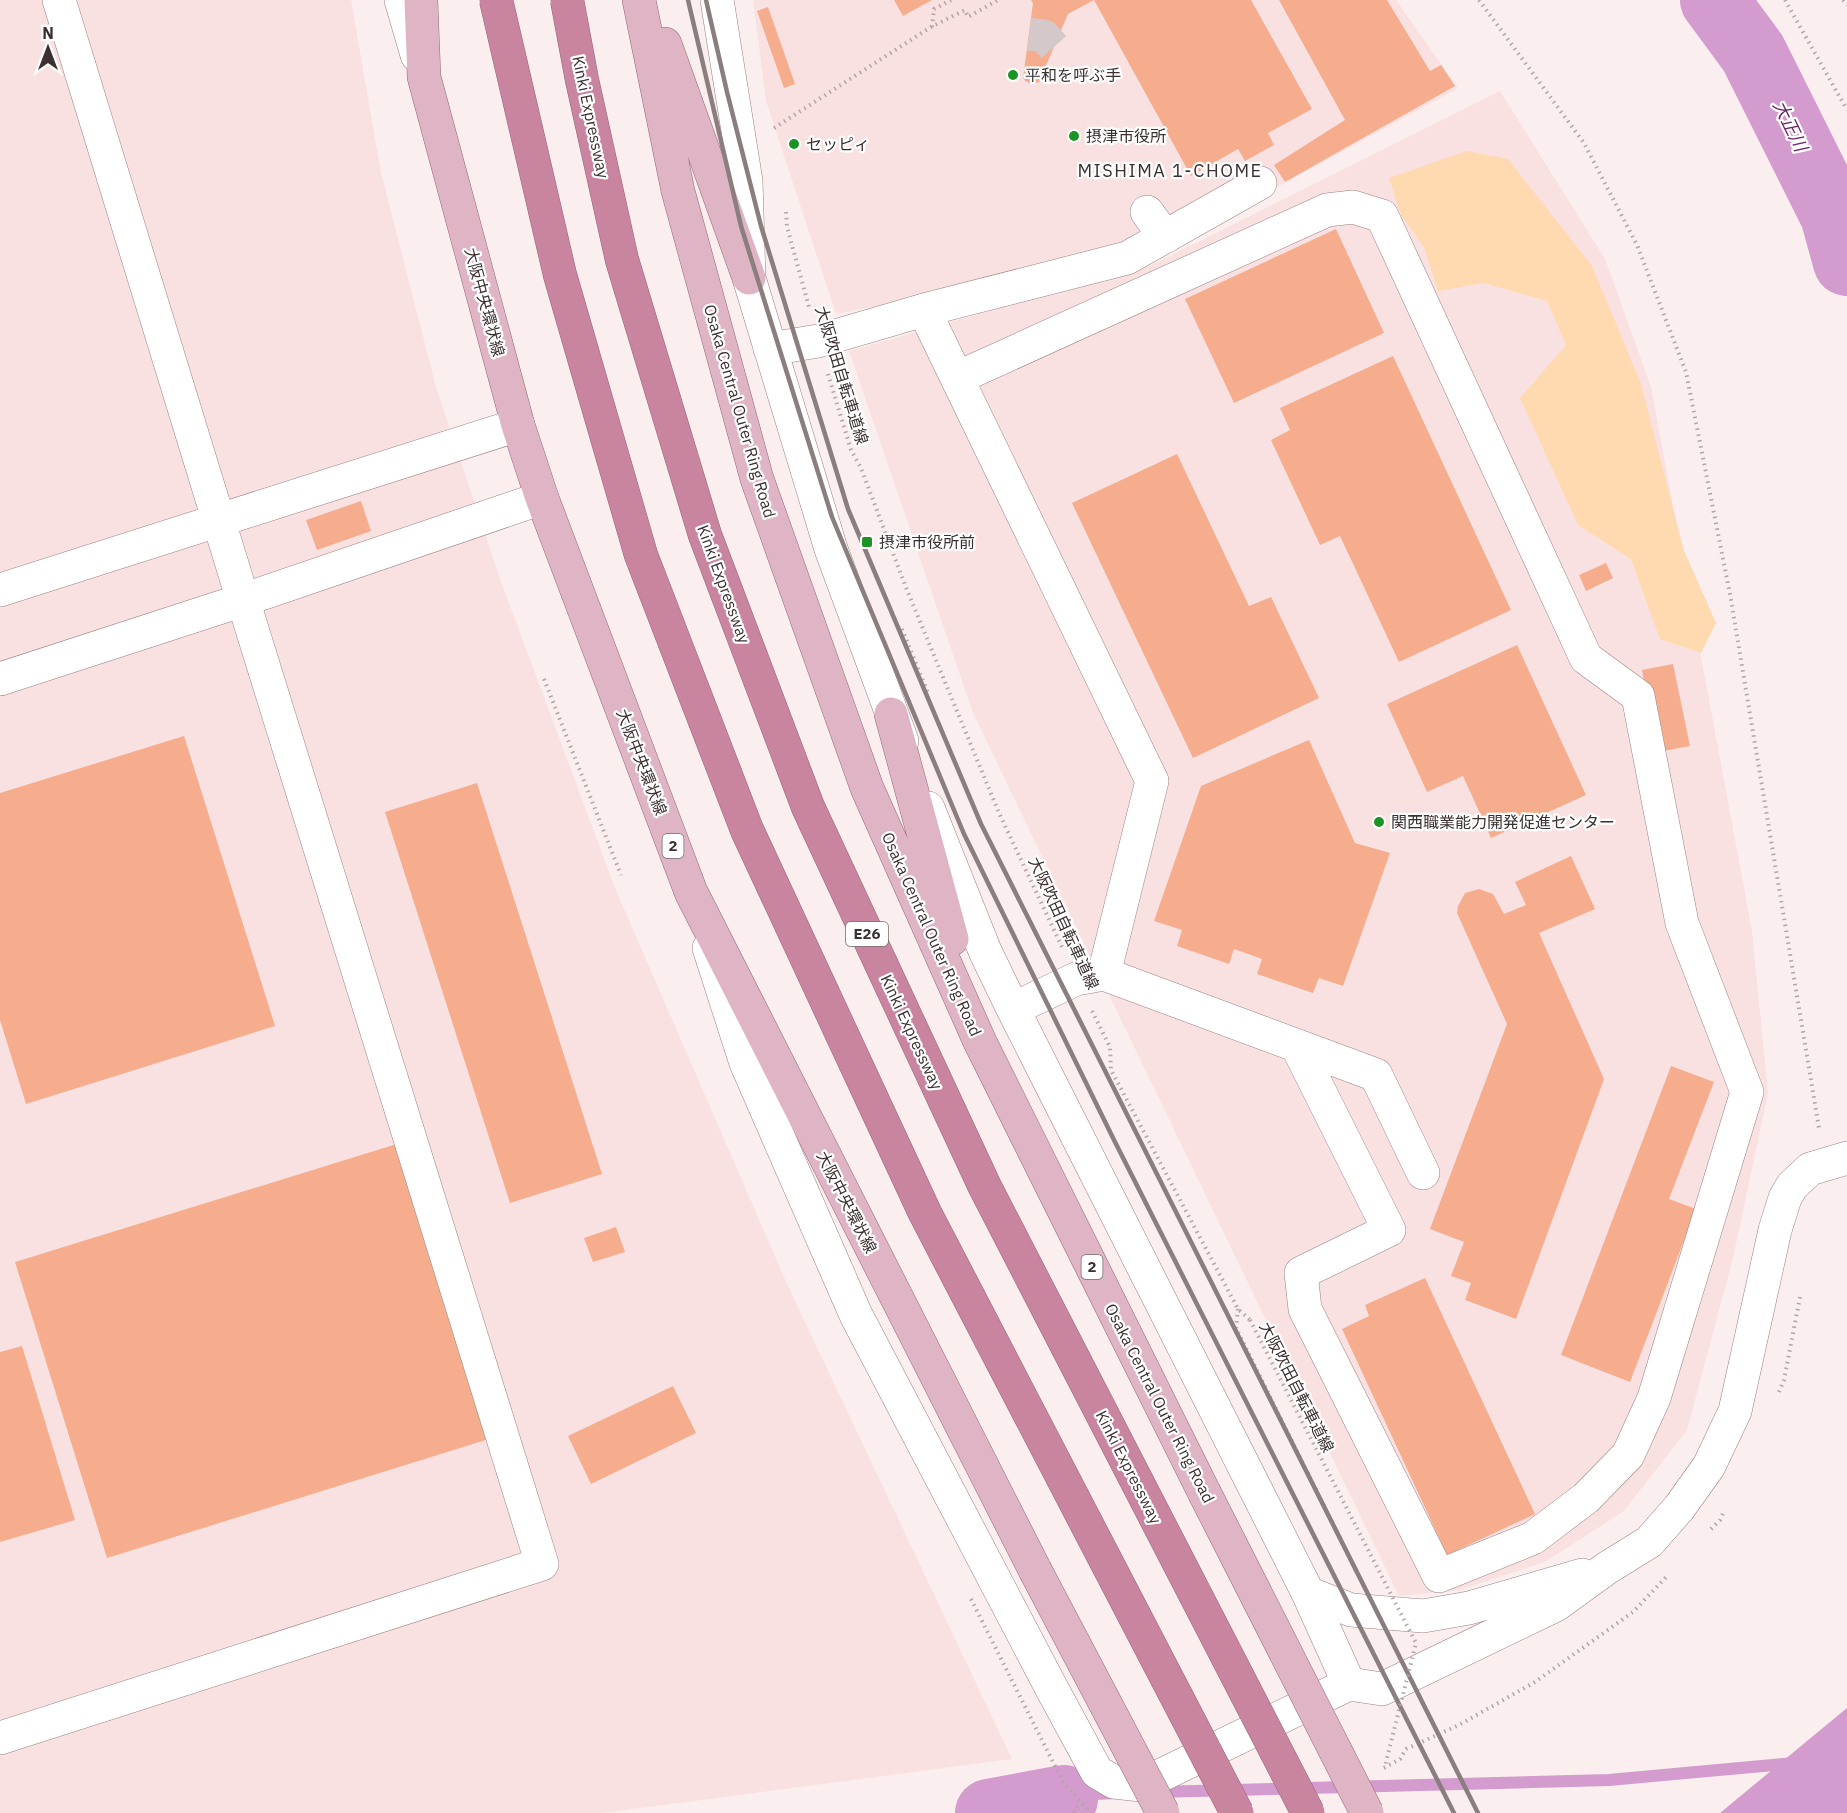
<svg xmlns="http://www.w3.org/2000/svg" width="1847" height="1813" viewBox="0 0 1847 1813" font-family="'IBM Plex Sans','Noto Sans JP',sans-serif">
<style>
.built{fill:#f9e1e1}
.green{fill:#ffd9b0}
.water{fill:#d39bce}
.lines{fill:none;stroke-linecap:round;stroke-linejoin:round}
.stream{stroke:#d39bce;stroke-width:12}
.river{stroke:#d39bce;stroke-width:68}
.building{fill:#f5ad8e}
.minor-tunnel{stroke:#d5c8c8;stroke-width:33;stroke-dasharray:33 16;stroke-linecap:butt}
.minor-casing{stroke:#9d8080;stroke-width:34}
.major-casing{stroke:#976678;stroke-width:34}
.path{stroke:#b2a5a5;stroke-width:4;stroke-dasharray:1.5 4.5;stroke-linecap:butt}
.minor{stroke:#fff;stroke-width:33}
.major{stroke:#dfb5c5;stroke-width:33}
.rail{stroke:#8a7e7e;stroke-width:4.5}
.major-bridge-casing{stroke:#976678;stroke-width:34;stroke-linecap:butt}
.highway-bridge-casing{stroke:#976678;stroke-width:34;stroke-linecap:butt}
.path-bridge{stroke:#b2a5a5;stroke-width:4;stroke-dasharray:1.5 4.5;stroke-linecap:butt}
.major-bridge{stroke:#dfb5c5;stroke-width:33}
.highway-bridge{stroke:#c9849f;stroke-width:33}
.poi-dot{fill:#1a9424;stroke:#fff;stroke-width:2}
.labels{text-anchor:middle;stroke-width:4.5;stroke-linejoin:round;paint-order:stroke}
.shield{fill:#fff;stroke:#766d6d;stroke-width:1.5}
.shield-label{font-size:15px;font-weight:bold;fill:#3b2f2f}
.poi-label{font-size:16px;fill:#3b2f2f;stroke:#fff;text-anchor:start}
.street-label{font-size:16px;fill:#3b2f2f;stroke:#fff}
.water-label{font-size:18px;font-style:italic;fill:#692766;stroke:#fff}
.neighbourhood-label{font-size:18px;letter-spacing:1.5px;fill:#3b2f2f;stroke:#fff}
</style>
<rect width="100%" height="100%" fill="#fbeeee"/>
<path class="built" d="M0 0H351L381 173 436 387 500 579 615 888 787 1284 1012 1759 603 1813H0Z
M753 0H1396L1458 88 1270 191 1113 252 891 314 871 307 836 314 766 101Z
M1500 91 1605 259 1651 387 1752 931 1768 1093 1733 1258 1687 1430 1624 1511 1545 1562 1459 1590 1399 1596 973 713 849 351 1152 265Z"/>
<path class="green" d="M1467 151 1508 159 1592 266 1641 384 1684 551 1716 623 1701 653 1660 639 1631 559 1578 525 1520 398 1566 345 1547 301 1484 283 1438 291 1424 247 1401 215 1389 178Z"/>
<path class="water" d="M1847 1708V1813H1720Z"/>
<g class="lines">
<path class="stream" d="M1156 1792 1609 1780 1795 1763
M1064 1799 1092 1794 1118 1793"/>
<path class="river" d="M1714 0 1753 53 1834 215 1847 262
M989 1813 1064 1799"/>
</g>
<path class="building" d="M894 0H932L903 16Z
M1031 0H1251L1312 109 1268 133 1274 145 1245 161 1238 149 1191 176 1094 0 1068 14 1039 82 1032 84 1025 81 1023 78 1033 3Z
M1279 0H1387L1430 71 1441 65 1455 86 1285 182 1274 165 1345 120Z
M768 7 795 84 784 88 757 11Z
M1336 229 1384 333 1234 403 1185 299Z
M1393 356 1511 610 1399 662 1340 536 1320 545 1271 440 1290 430 1280 408Z
M1177 454 1249 606 1271 597 1319 698 1193 758 1072 503Z
M361 501 371 531 317 550 306 520Z
M1606 563 1613 578 1586 591 1579 575Z
M1517 645 1586 795 1491 838 1463 776 1427 792 1387 704Z
M1673 664 1690 746 1658 752 1642 670Z
M184 736 275 1026 26 1104 0 1020V793Z
M1309 740 1355 843 1390 853 1343 986 1319 978 1313 993 1257 974 1262 959 1234 949 1229 964 1177 946 1182 930 1154 921 1201 786Z
M477 783 602 1174 510 1203 385 812Z
M1571 856 1595 909 1539 933 1604 1079 1516 1319 1465 1300 1471 1283 1451 1276 1464 1242 1430 1229 1507 1024 1457 913 1458 906 1465 893 1479 889 1493 894 1504 914 1526 905 1515 882Z
M1671 1066 1714 1082 1669 1199 1696 1209 1630 1382 1561 1355Z
M400 1143 492 1438 107 1558 15 1262Z
M616 1227 625 1252 593 1262 584 1238Z
M1425 1278 1535 1514 1447 1555 1342 1329 1369 1316 1365 1305Z
M22 1346 75 1520 0 1542V1352Z
M673 1386 696 1433 591 1484 568 1436Z"/>
<g class="lines">
<path class="minor-tunnel" d="M1029 34 1044 36 1054 47"/>
<g class="minor-casing">
<path id="minor" d="M401 0 417 55
M717 0 746 181 749 278 831 549 902 741
M1147 212 1165 237
M924 310 1152 781 1104 974
M770 349 818 341 924 310 1127 258 1260 183
M957 378 1327 210 1353 207 1382 216 1586 658 1638 696 1682 923 1747 1092 1654 1398 1628 1455 1586 1498 1533 1538 1439 1576 1305 1309 1301 1273 1389 1230 1297 1046
M0 590 518 425
M0 679 243 600 542 498
M709 948 746 1063 856 1315 1052 1689 1097 1772 1114 1782 1141 1785 1349 1684 1308 1593 1013 1009 985 951 928 808
M1013 1009 1076 979 1104 974 1376 1075 1423 1173
M1308 1593 1351 1610 1423 1616 1469 1608 1582 1575
M1349 1684 1382 1689 1556 1605 1607 1568 1649 1542 1679 1508 1709 1466 1735 1411 1775 1230 1785 1198 1792 1186 1810 1169 1847 1158
M0 1738 542 1564 243 600 59 0"/>
</g>
<g class="major-casing">
<path id="major" d="M421 0 424 77 518 425 542 498 691 892 1035 1570
M639 0 678 191 757 479 867 788 980 1042 1204 1492
M665 44 749 278
M891 714 952 939"/>
</g>
<path class="path" d="M1479 0 1584 143 1637 245 1686 372 1730 594 1819 1128
M1785 0 1847 110
M1843 0 1847 5
M932 27 934 9 951 0
M774 128 931 27 965 10 968 17 998 0
M786 212 787 227 809 307
M828 374 851 450 861 468 905 585 999 813 1062 947
M902 629 928 693
M544 679 621 875
M1092 1011 1110 1047 1111 1070 1238 1309 1250 1320
M1238 1309 1236 1328 1357 1573
M1779 1392 1784 1380 1800 1297
M1711 1529 1720 1520 1724 1511
M1384 1768 1400 1759 1406 1749 1459 1725 1535 1682 1633 1612 1667 1576
M1074 1813 1078 1806 1077 1803"/>
<use href="#minor" class="minor"/>
<use href="#major" class="major"/>
<path class="rail" d="M688 0 741 226 832 517 964 834 1114 1140 1454 1813
M706 0 727 92 761 226 848 509 981 824 1478 1813"/>
<g class="major-bridge-casing">
<path id="major-bridge" d="M1204 1492 1367 1813
M1035 1570 1163 1813"/>
</g>
<g class="highway-bridge-casing">
<path id="highway-bridge" d="M496 0 560 275 641 555 747 830 925 1213 1237 1813
M567 0 582 80 622 260 705 535 808 807 985 1187 1308 1813"/>
</g>
<path class="path-bridge" d="M1250 1320 1416 1643 1385 1766
M971 1599 1063 1782 1091 1813"/>
<use href="#major-bridge" class="major-bridge"/>
<use href="#highway-bridge" class="highway-bridge"/>
</g>
<g class="poi-dot">
<circle cx="1013" cy="75" r="6"/>
<circle cx="1074" cy="136" r="6"/>
<circle cx="794" cy="144" r="6"/>
<rect x="861" y="536" width="12" height="12" rx="3"/>
<circle cx="1379" cy="822" r="6"/>
</g>
<g class="labels">
<g class="shield">
<rect x="662.5" y="834" width="21" height="24" rx="4.5"/>
<rect x="846" y="922" width="42" height="24" rx="4.5"/>
<rect x="1081.5" y="1255" width="21" height="24" rx="4.5"/>
</g>
<g class="shield-label">
<text x="673" y="851">2</text>
<text x="867" y="939">E26</text>
<text x="1092" y="1272">2</text>
</g>
<g class="poi-label">
<text x="1025" y="81">平和を呼ぶ手</text>
<text x="1086" y="142">摂津市役所</text>
<text x="806" y="150">セッピィ</text>
<text x="879" y="548">摂津市役所前</text>
<text x="1391" y="828">関西職業能力開発促進センター</text>
</g>
<g class="street-label">
<text transform="translate(591 117) rotate(78)" y="6">Kinki Expressway</text>
<text transform="translate(485 302) rotate(75)" y="6">大阪中央環状線</text>
<text transform="translate(842 375) rotate(73)" y="6">大阪吹田自転車道線</text>
<text transform="translate(740 411) rotate(74)" y="6">Osaka Central Outer Ring Road</text>
<text transform="translate(724 584) rotate(70)" y="6">Kinki Expressway</text>
<text transform="translate(642 762) rotate(69)" y="6">大阪中央環状線</text>
<text transform="translate(1064 923) rotate(65)" y="6">大阪吹田自転車道線</text>
<text transform="translate(932 934) rotate(66)" y="6">Osaka Central Outer Ring Road</text>
<text transform="translate(912 1032) rotate(65)" y="6">Kinki Expressway</text>
<text transform="translate(847 1202) rotate(63)" y="6">大阪中央環状線</text>
<text transform="translate(1297 1387) rotate(63)" y="6">大阪吹田自転車道線</text>
<text transform="translate(1160 1403) rotate(63)" y="6">Osaka Central Outer Ring Road</text>
<text transform="translate(1129 1467) rotate(63)" y="6">Kinki Expressway</text>
</g>
<g class="water-label">
<text transform="translate(1790 126) rotate(64)" y="6">大正川</text>
</g>
<g class="neighbourhood-label">
<text x="1170" y="177">MISHIMA 1-CHOME</text>
</g>
</g>
<g transform="translate(48 48)" stroke="#ffffff" stroke-width="4.5" paint-order="stroke">
<path d="M0-4.5L10 22L0 15L-10 22Z" fill="#3b2f2f"/>
<text y="-9" font-size="16" font-weight="bold" text-anchor="middle" fill="#3b2f2f">N</text>
</g>
</svg>
